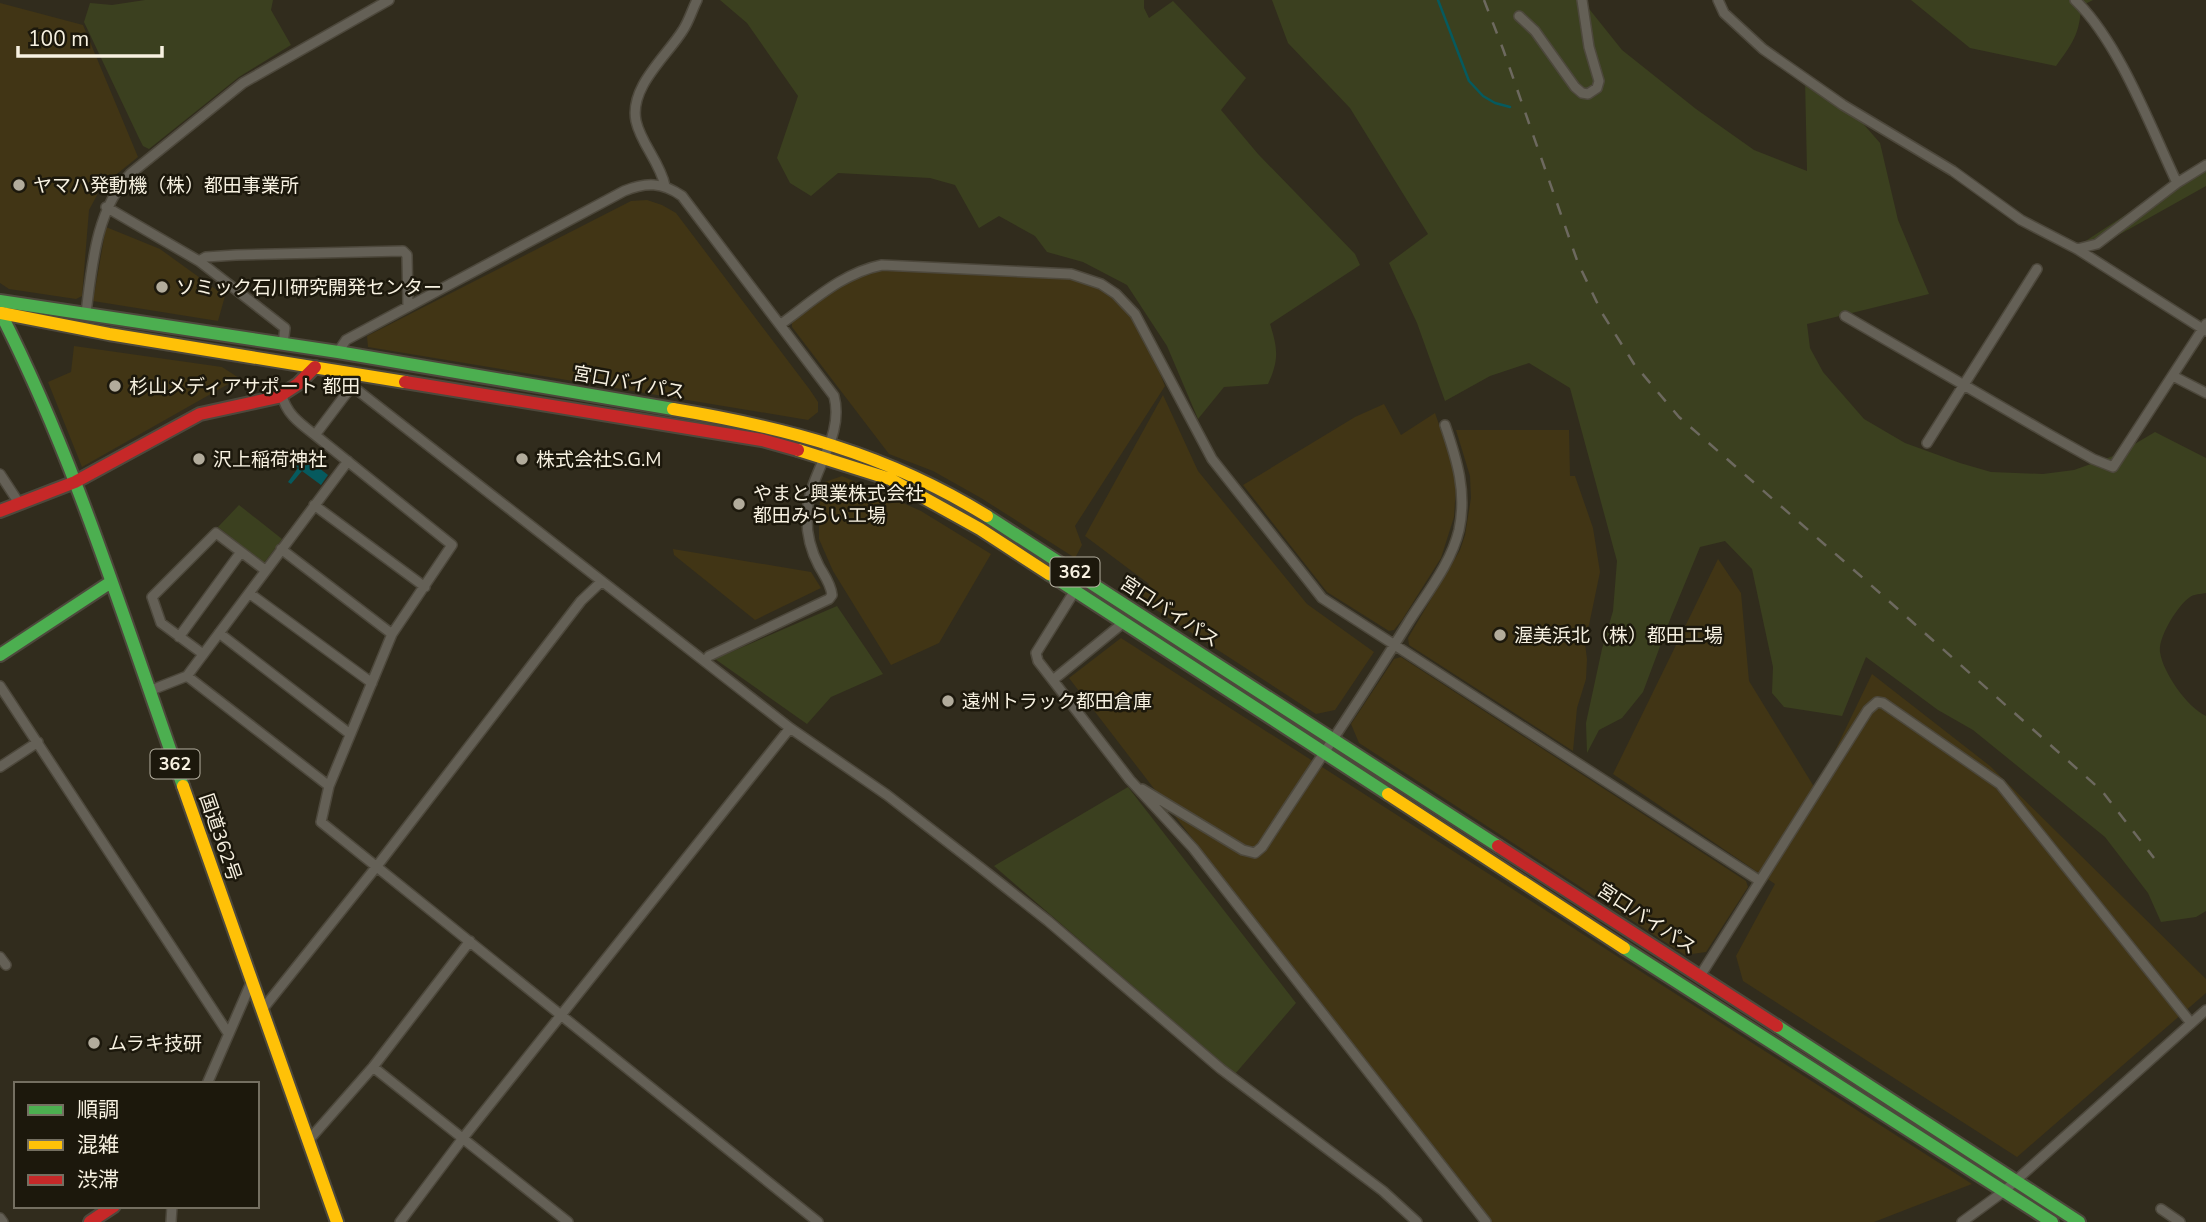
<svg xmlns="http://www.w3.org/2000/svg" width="2206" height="1222" viewBox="0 0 2206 1222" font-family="'Nunito Sans','Noto Sans JP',sans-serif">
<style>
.built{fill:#413515}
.green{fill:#3b401f}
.water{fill:#065a5e}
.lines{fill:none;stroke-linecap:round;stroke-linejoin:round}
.stream{stroke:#065a5e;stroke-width:2.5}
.street-casing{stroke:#4d483c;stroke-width:12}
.fast-casing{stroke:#4d483c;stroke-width:16}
.slow-casing{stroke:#4d483c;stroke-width:16}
.jam-casing{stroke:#4d483c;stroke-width:16}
.street{stroke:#646056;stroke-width:9}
.fast{stroke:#4caf50;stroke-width:12}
.slow{stroke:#ffc107;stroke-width:12}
.jam{stroke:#c62828;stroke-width:12}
.rail{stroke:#6d695f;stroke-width:2.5;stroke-dasharray:12 12;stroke-linecap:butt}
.poi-dot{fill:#b2ac9c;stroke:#1c180c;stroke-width:2.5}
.labels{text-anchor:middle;stroke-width:5;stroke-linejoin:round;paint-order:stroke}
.shield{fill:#1c180c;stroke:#b5b0a1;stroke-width:2}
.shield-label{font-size:18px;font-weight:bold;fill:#f7f1e1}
.poi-label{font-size:19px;fill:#f7f1e1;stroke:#1c180c;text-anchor:start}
.street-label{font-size:19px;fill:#f7f1e1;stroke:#1c180c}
</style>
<rect width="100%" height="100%" fill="#312c1d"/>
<path class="built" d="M0 3 83 25 138 157 102 186 89 210 82 296 76 299 9 289 0 283Z
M647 200 662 205 676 213 810 390 818 402V412L808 420 368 347 367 336 631 201Z
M106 227 160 249 225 296 218 321 93 301Z
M889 269 1072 278 1090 283 1106 291 1129 312 1155 361 1165 386 1075 526 1082 545 1075 558 981 498 933 471 889 454 792 327V322L843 284 867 273Z
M74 346 222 367 239 378 82 467 48 382 71 372Z
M1163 395 1198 471 1307 604 1374 652 1335 710 1316 714 1141 600 1149 584 1085 536Z
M1384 404 1401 435 1435 413 1452 462 1456 487 1454 517 1441 558 1402 620 1394 630 1389 631 1327 592 1243 485 1355 417Z
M1456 430H1569L1570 476H1575L1593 528 1600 572 1589 625 1584 636 1587 659 1586 679 1577 708 1573 751 1409 645 1408 638 1460 550 1465 535 1471 498 1470 476Z
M842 476 921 511 991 554 939 643 891 665 833 571 819 539V507L825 482Z
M673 549 811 572 821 588 755 620 674 555Z
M1718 559 1741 593 1749 681 1816 790 1872 674 1990 766 2206 979V993L2017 1157 1743 981 1736 956 1775 884 1613 774Z
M1121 638 1972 1184 1874 1222H1487L1069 678Z
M1401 657 1746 881 1748 887 1706 952 1685 955 1359 743 1351 724 1394 659Z"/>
<path class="green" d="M145 0H273L271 10 291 45 239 77 149 149 143 146 138 136 84 22 90 3 112 5Z
M720 0H1144V8L1149 18 1173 1 1246 78 1221 110 1258 154 1355 254 1360 265 1270 324C1278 349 1279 360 1268 384L1224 387 1198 419 1167 346 1127 285 1083 262 1047 252 1035 236 999 216 979 228 955 185 930 178 838 173 811 196 790 183 777 158 798 96 747 23Z
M1272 0H1582L1622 50 1696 109 1754 150 1807 171 1805 78 1845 103 1880 143 1898 220 1929 294 1807 324 1810 348 1823 372 1864 419 1905 443 1960 463 1991 472 2043 474 2074 470 2116 455 2155 432 2206 458V593C2201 594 2194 594 2190 597 2178 605 2158 637 2160 652 2163 673 2187 707 2206 716V911L2196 917 2161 922 2148 893 2105 837 1973 730 1938 710 1866 657 1842 716 1784 707 1772 693 1773 667 1752 569 1725 541 1700 547 1671 617 1643 692 1622 718 1599 730 1587 753 1586 723 1602 649 1613 611 1617 561 1570 388 1529 363 1490 376 1445 401 1417 323 1389 263 1428 234 1350 108 1288 43Z
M1911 0H2093L2081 6C2080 34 2072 44 2056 66L1970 48Z
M2206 162V186L2090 251 2081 244Z
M239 505 282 539 264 563 218 527Z
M837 606 883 674 831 697 807 724 715 659Z
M1128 787 1296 1003 1235 1074 994 866Z"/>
<path class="water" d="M296 450 328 475 321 485 302 471 291 484 288 482 298 468 288 459Z"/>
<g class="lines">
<path class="stream" d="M1438 0 1469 81 1483 96 1495 103 1510 107"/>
<g class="street-casing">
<path id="street" d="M1718 0 1724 13 1763 49 1843 105 1953 171 2021 220 2077 249 2206 331
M2075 0C2119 42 2151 128 2177 183
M1519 16 1535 31 1575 87 1582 93 1588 94 1597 88 1599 81 1589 47 1582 0
M665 186C660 162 641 144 636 121 629 87 667 56 683 30 689 21 692 10 697 0
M106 207 199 261 285 328 283 344
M2077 249 2097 244 2177 183 2206 165
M199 261 206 257 236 255 403 251 407 255 408 306
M86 313C92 265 96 210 130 174L243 83 389 0
M1845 316 2050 435 2093 459 2113 467 2206 324
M781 324C813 301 842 273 882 265L1071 274 1101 284 1116 294 1135 314 1212 459 1322 598 1760 881
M338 352 346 340 624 191C646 182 662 182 682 196L834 396C845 437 809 473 807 513 806 532 810 549 819 566 824 575 831 584 832 595L829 599 709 656 705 661
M2173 376 2206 393
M282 395C286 414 301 424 315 435
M1927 443 2037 269
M0 474 19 503
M314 505 425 587
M281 549 392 634
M1074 592 1036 653 1038 661 1130 780 1193 848 1486 1222
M249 593 372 683
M219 633 350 734
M179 637 241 552
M203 654 161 623 152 597 216 533 265 570
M187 676 329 786
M1053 680 1123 623
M0 686 228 1033
M149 691 187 676 348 461
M0 767 38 742
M1142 789 1243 850 1255 853 1262 847C1310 773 1361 699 1408 623 1426 594 1451 564 1459 530 1467 492 1457 460 1445 425
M0 957 6 965
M1700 976 1868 710 1877 702 1883 703 2000 784 2191 1023
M262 1010 377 866 581 601 601 582
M373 1067 568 1222
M207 1084 251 983
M308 1141 373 1067 470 941
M2161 1209 2180 1222
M0 1218 3 1222
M171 1222 172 1206
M400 1222 463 1138 790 728
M818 1222 321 822 329 786 392 634 452 545 315 435 352 386 790 728 887 795 981 868 1048 921 1221 1069 1383 1191 1417 1222
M1962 1222 2003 1192 2206 1010"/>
</g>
<g class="fast-casing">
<path id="fast" d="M0 301 338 352 673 409
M0 312C77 463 126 627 183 786
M987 516 1498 846
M1049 574 1388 794
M0 655 111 582
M1624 948 2052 1222
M1777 1026 2079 1222"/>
</g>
<g class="slow-casing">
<path id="slow" d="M1 313 109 334 405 382
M673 409C787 428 887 454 987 516
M798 450 890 479 980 529 1049 574
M183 786 337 1222
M1388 794 1624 948"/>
</g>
<g class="jam-casing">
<path id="jam" d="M405 382 762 440 798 450
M0 511 75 482 200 414 278 397 298 384 315 367
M1498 846 1777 1026
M90 1222 114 1206"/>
</g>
<use href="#street" class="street"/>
<use href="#fast" class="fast"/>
<use href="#slow" class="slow"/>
<use href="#jam" class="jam"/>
<path class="rail" d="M1484 0 1503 49 1578 263 1602 313 1634 364 1679 417 1863 578 2102 791 2154 858"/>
</g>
<g class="poi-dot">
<circle cx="19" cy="185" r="7"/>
<circle cx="162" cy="287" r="7"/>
<circle cx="115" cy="386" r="7"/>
<circle cx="199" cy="459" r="7"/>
<circle cx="522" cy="459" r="7"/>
<circle cx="739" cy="504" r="7"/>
<circle cx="1500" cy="635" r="7"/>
<circle cx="948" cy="701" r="7"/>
<circle cx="94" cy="1043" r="7"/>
</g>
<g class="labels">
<g class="shield">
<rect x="1050.5" y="557.5" width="49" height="29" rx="5"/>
<rect x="150.5" y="749.5" width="49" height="29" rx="5"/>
</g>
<g class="shield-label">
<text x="1075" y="578">362</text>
<text x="175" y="770">362</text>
</g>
<g class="poi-label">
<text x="33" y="192">ヤマハ発動機（株）都田事業所</text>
<text x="176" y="294">ソミック石川研究開発センター</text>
<text x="129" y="393">杉山メディアサポート 都田</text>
<text x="213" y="466">沢上稲荷神社</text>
<text x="536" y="466">株式会社S.G.M</text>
<text x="753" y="500">やまと興業株式会社<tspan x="753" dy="22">都田みらい工場</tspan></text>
<text x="1514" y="642">渥美浜北（株）都田工場</text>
<text x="962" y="708">遠州トラック都田倉庫</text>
<text x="108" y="1050">ムラキ技研</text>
</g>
<g class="street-label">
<text transform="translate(629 382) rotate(10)" y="7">宮口バイパス</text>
<text transform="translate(1170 611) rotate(33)" y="7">宮口バイパス</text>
<text transform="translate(221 837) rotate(71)" y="7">国道362号</text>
<text transform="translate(1647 918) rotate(33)" y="7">宮口バイパス</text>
</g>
</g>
<rect x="14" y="1082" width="245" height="126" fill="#1c180c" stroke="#746f61" stroke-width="2"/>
<rect x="28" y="1105" width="35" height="10" fill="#4caf50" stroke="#746f61" stroke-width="2"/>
<text x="77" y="1117" font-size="21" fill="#f7f1e1">順調</text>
<rect x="28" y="1140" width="35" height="10" fill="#ffc107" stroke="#746f61" stroke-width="2"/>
<text x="77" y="1152" font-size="21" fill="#f7f1e1">混雑</text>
<rect x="28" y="1175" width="35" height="10" fill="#c62828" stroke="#746f61" stroke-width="2"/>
<text x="77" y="1187" font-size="21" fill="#f7f1e1">渋滞</text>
<path d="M18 46v10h144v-10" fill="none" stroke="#f7f1e1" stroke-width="3.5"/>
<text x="28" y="46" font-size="21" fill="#f7f1e1" stroke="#1c180c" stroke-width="5" paint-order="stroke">100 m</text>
</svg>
